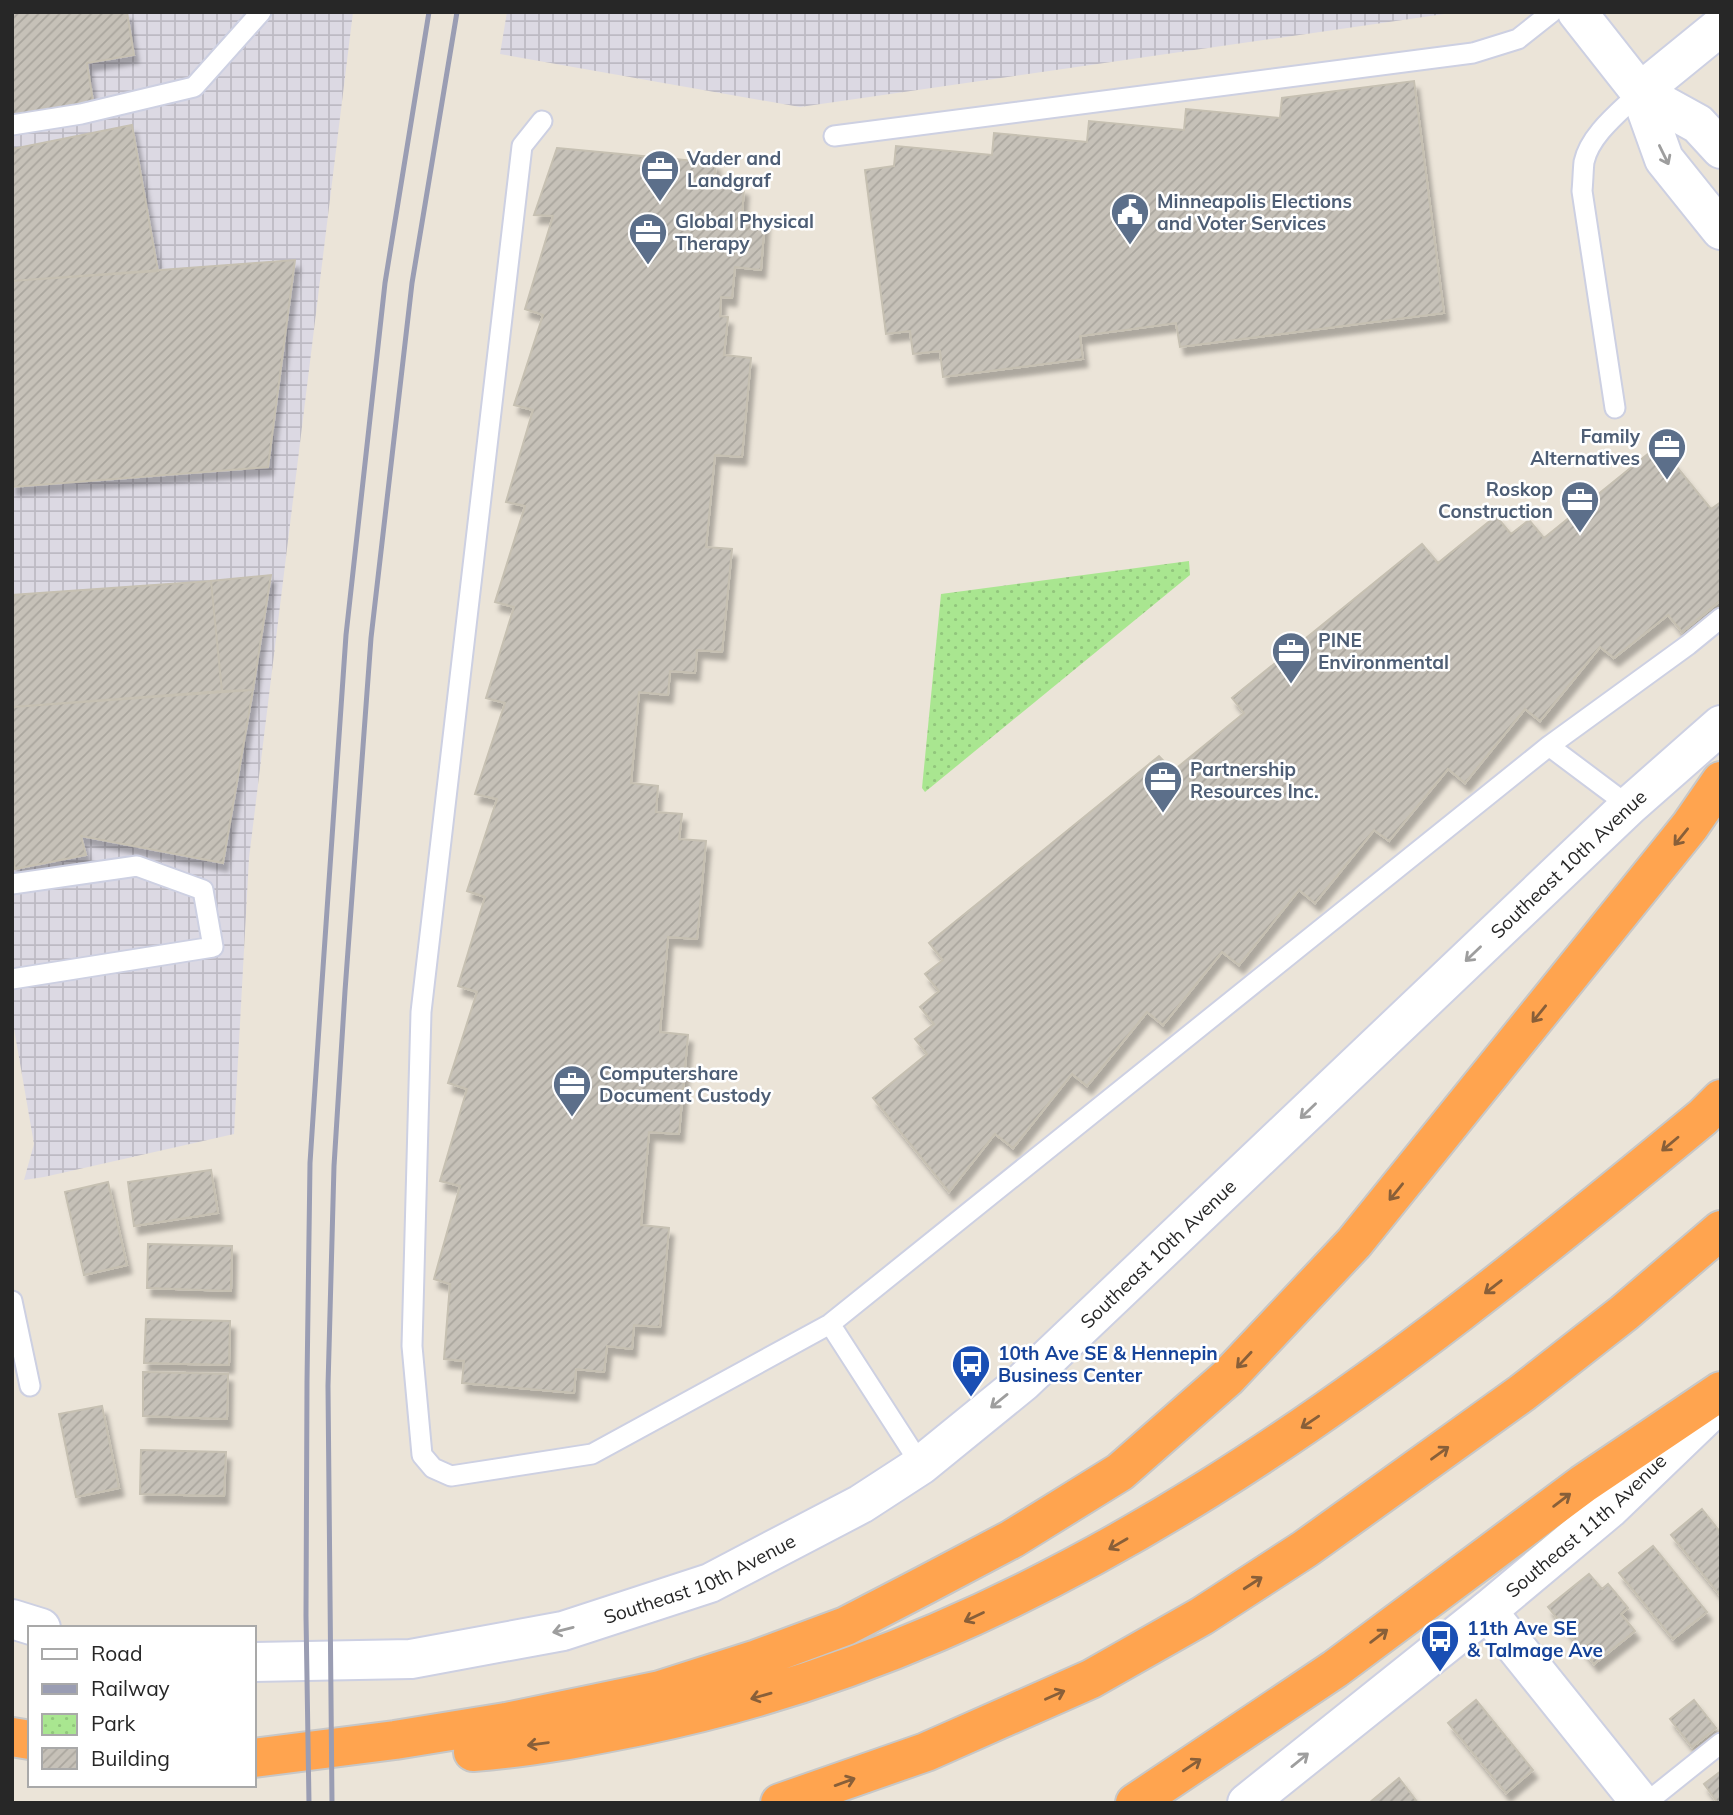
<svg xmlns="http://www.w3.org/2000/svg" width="1733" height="1815" viewBox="0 0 1733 1815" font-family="Mulish,sans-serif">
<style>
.industrial{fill:url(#industrial-grid)}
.park{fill:url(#park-dots)}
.building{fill:url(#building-hatch);stroke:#c6c0b2;stroke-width:2;filter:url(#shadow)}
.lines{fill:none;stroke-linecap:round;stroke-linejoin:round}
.lane-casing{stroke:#cdd0e2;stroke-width:23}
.street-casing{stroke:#cdd0e2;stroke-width:42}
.secondary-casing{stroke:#cdd0e2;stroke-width:42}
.highway-casing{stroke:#c7c7c7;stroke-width:42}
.lane{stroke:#fff;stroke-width:19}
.street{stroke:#fff;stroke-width:38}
.secondary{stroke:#fff;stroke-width:38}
.highway{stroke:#ffa44f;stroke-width:38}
.rail{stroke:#9a9db3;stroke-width:5}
.oneway{stroke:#9e9e9e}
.oneway2{stroke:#885f39}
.labels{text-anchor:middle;stroke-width:5;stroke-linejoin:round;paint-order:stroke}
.service-label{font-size:19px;font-weight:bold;fill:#4e5e75;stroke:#fff;text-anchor:start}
.street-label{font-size:19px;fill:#272727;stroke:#fff}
.transit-label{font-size:19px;font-weight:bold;fill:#164399;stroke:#fff;text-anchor:start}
</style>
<defs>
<pattern id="industrial-grid" width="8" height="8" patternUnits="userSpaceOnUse" patternTransform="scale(1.75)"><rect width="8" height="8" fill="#dcd9e3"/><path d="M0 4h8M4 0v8" fill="none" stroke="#bdbac3"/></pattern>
<pattern id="park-dots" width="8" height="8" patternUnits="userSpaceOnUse" patternTransform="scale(1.75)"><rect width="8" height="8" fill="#a9e690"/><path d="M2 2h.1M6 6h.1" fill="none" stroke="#91c57c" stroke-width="1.8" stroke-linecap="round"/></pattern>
<pattern id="building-hatch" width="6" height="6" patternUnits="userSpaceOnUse" patternTransform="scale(1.75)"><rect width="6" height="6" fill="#c6c1b8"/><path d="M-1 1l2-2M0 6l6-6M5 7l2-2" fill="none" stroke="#aaa69e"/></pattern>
<filter id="shadow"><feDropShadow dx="4.5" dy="8" stdDeviation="2" flood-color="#0004"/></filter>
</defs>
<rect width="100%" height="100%" fill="#ebe4d8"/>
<path class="industrial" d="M12 12H353L249 858 234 1134 44 1177 24 1180 34 1144 12 1017Z
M507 12H1458L800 107 500 54Z"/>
<path class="park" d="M1189 561 1190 575 925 792 922 788 941 594Z"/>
<path class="building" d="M12 12H127L134 55 87 63 93 101 12 117Z
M1414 81 1444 313 1180 347 1176 323 1080 336 1083 359 943 377 940 351 913 354 910 331 886 334 865 170 894 166 896 146 992 155 994 133 1087 142 1089 121 1184 130 1186 109 1280 118 1282 98Z
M132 125 158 271 12 281V149Z
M557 148 716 163 714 185 744 188 742 216 765 218 761 270 735 267 732 298 721 297 720 316 728 317 724 355 751 358 742 457 715 455 706 547 732 549 722 652 697 650 695 673 670 671 668 695 639 692 631 783 658 786 656 812 682 814 679 839 706 841 697 939 668 937 660 1032 688 1035 679 1134 649 1132 641 1225 669 1228 660 1327 634 1325 632 1349 607 1346 604 1372 576 1369 574 1393 462 1383 464 1361 444 1359 450 1284 434 1279 460 1186 440 1181 467 1089 448 1083 477 992 458 986 485 897 467 891 497 799 475 794 505 703 486 698 514 607 495 602 525 506 506 502 533 410 514 405 543 315 525 309 553 216 534 215Z
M295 260 268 467 12 487V281Z
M1659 445 1711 509 1721 502V600L1682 632 1668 615 1614 658 1600 647 1540 721 1525 709 1465 783 1448 769 1389 841 1374 830 1315 903 1299 890 1239 965 1222 952 1163 1025 1147 1012 1087 1086 1072 1074 1013 1148 995 1134 949 1192 873 1098 927 1054 915 1039 934 1024 920 1007 939 991 925 974 943 960 929 943 1159 756 1173 771 1244 713 1232 698 1422 544 1438 563 1496 516 1511 534 1529 520 1544 538Z
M271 575 253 690 222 691 211 581Z
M211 581 222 691 12 707V595Z
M253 690 223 863 81 836 86 855 15 869 12 854V707Z
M211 1170 218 1213 134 1226 128 1182Z
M108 1182 127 1265 84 1275 65 1192Z
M148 1244 232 1246 231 1291 147 1288Z
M146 1319 230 1321 229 1365 144 1363Z
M143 1372 228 1374 227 1419 143 1416Z
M102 1406 119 1488 76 1497 59 1414Z
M141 1450 226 1452 224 1496 140 1494Z
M1702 1509 1721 1533V1593L1719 1594 1671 1535Z
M1653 1546 1707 1612 1673 1639 1619 1573Z
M1589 1574 1602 1589 1608 1584 1628 1608 1621 1614 1635 1631 1594 1664 1548 1607Z
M1476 1700 1533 1770 1506 1793 1448 1723Z
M1694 1700 1716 1728 1692 1747 1670 1719Z
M1721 1771V1803H1718L1704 1784Z
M1399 1778 1418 1803H1369Z"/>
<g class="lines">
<g class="lane-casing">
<path id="lane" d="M542 121 522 146 421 1012 412 1346 422 1455 433 1468 451 1476 592 1454 830 1324 1549 746 1688 645 1721 618
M12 125 81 114 194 87 261 12
M834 136 1473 53 1518 39 1552 12
M1615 408 1582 191C1583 181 1583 171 1584 162 1590 134 1621 111 1640 92
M1549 746 1629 806
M12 884 137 866 203 890 213 947 12 979
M12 1301 30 1386
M830 1324 921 1465
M1646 1803 1721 1743"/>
</g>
<g class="street-casing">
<path id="street" d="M1640 92 1721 26
M1487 1611 1641 1803"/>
</g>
<g class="secondary-casing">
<g id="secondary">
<path d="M1577 12 1640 92 1664 159 1721 230"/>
<path d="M1640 92 1698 124 1721 149"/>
<path d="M12 1619 41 1628"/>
<path id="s1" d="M254 1662 411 1659 563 1631 710 1583 861 1504 921 1465 1023 1382 1629 806 1721 725"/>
<path id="s2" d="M1247 1803 1487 1611 1609 1509 1713 1409"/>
</g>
</g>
<g class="highway-casing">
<path id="highway" d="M12 1737 30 1740
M473 1752C530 1748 586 1737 641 1726 1057 1641 1384 1381 1703 1117L1721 1099
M254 1758 395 1740 506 1722 660 1690 757 1659 846 1626 925 1585 1012 1539 1120 1472 1227 1378 1354 1243 1690 826 1721 781
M780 1803 926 1752 1091 1679 1202 1616 1305 1549 1522 1393 1624 1313 1721 1230
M1135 1803 1335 1669 1583 1484 1721 1391"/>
</g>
<use href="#lane" class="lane"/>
<use href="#street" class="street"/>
<use href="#secondary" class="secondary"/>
<use href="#highway" class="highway"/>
<path class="rail" d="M309 1803 306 1616 307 1382 310 1163 321 997 346 635 385 283 429 12
M332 1803 328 1386 334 1166 345 991 371 638 412 283 457 12"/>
</g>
<defs><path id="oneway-shaft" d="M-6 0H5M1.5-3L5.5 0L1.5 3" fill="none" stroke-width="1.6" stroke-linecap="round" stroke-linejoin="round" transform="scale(1.75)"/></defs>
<g class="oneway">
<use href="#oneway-shaft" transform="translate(1664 155) rotate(64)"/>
<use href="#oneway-shaft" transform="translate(1473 954) rotate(136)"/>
<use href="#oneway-shaft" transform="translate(1308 1111) rotate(136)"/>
<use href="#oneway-shaft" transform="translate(999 1401) rotate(141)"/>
<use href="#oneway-shaft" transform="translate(563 1630) rotate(166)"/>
<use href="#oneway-shaft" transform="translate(1300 1760) rotate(-39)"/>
</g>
<g class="oneway2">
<use href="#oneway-shaft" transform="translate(1681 837) rotate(129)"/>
<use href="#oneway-shaft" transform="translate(1539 1014) rotate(129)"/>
<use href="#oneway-shaft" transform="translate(1670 1144) rotate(140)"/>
<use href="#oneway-shaft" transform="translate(1396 1192) rotate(129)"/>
<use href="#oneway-shaft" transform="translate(1493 1287) rotate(142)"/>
<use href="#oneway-shaft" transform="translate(1244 1360) rotate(133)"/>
<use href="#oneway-shaft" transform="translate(1310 1422) rotate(146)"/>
<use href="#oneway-shaft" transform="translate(1440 1453) rotate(-36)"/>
<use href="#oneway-shaft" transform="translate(1562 1500) rotate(-37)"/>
<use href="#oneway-shaft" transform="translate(1118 1544) rotate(150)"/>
<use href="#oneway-shaft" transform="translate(1253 1583) rotate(-33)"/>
<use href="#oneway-shaft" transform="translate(974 1617) rotate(155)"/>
<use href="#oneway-shaft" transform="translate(1379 1636) rotate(-37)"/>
<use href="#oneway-shaft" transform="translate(1055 1695) rotate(-24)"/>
<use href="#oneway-shaft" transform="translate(761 1696) rotate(164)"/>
<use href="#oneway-shaft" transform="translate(538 1744) rotate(172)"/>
<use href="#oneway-shaft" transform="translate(1192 1765) rotate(-34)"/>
<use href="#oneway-shaft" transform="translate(845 1782) rotate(-20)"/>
</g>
<defs>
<g id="office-pin" transform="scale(2.0125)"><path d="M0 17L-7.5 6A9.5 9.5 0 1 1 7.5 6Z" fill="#5c6f8a" stroke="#fff"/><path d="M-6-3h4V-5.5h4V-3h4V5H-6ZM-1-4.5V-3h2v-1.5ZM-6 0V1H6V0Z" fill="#fff"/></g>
<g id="civic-pin" transform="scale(2.0125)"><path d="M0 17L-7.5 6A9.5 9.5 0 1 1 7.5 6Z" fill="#5c6f8a" stroke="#fff"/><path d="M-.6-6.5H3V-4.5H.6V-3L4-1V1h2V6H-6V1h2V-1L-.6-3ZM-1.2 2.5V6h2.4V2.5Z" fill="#fff"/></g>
<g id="bus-pin" transform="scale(2.0125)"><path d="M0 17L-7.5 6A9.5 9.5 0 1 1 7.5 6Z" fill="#1a4fb4" stroke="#fff"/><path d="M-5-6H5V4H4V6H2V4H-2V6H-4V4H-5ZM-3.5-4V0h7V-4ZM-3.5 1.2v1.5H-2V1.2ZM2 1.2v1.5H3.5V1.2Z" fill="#fff"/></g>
</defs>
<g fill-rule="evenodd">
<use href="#office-pin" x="660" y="169"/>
<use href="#civic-pin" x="1130" y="212"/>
<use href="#office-pin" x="648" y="232"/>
<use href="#office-pin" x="1667" y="447"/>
<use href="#office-pin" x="1580" y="500"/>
<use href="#office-pin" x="1291" y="651"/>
<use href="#office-pin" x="1163" y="780"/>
<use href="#office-pin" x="572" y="1084"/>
<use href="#bus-pin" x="971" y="1364"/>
<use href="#bus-pin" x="1440" y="1639"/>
</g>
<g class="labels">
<g class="service-label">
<text x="687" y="165">Vader and<tspan x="687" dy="22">Landgraf</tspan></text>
<text x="1157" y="208">Minneapolis Elections<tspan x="1157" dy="22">and Voter Services</tspan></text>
<text x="675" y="228">Global Physical<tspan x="675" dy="22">Therapy</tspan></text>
<text x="1640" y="443" text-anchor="end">Family<tspan x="1640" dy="22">Alternatives</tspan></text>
<text x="1553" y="496" text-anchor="end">Roskop<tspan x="1553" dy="22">Construction</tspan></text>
<text x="1318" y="647">PINE<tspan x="1318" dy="22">Environmental</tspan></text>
<text x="1190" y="776">Partnership<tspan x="1190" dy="22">Resources Inc.</tspan></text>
<text x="599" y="1080">Computershare<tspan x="599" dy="22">Document Custody</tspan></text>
</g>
<g class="street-label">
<text dy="7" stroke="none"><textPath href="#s1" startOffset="1592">Southeast 10th Avenue</textPath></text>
<text dy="7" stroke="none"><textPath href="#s1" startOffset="1026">Southeast 10th Avenue</textPath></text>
<text dy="7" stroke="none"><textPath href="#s2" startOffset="438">Southeast 11th Avenue</textPath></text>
<text dy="7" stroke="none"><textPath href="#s1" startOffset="458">Southeast 10th Avenue</textPath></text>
</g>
<g class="transit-label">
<text x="998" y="1360">10th Ave SE &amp; Hennepin<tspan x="998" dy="22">Business Center</tspan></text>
<text x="1467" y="1635">11th Ave SE<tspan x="1467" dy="22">&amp; Talmage Ave</tspan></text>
</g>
</g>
<rect width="1733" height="1815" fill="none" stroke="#272727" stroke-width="28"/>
<rect x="28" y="1626" width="228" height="161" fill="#ffffff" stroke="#a9a9a9" stroke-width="2"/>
<rect x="42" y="1649" width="35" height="10" fill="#ffffff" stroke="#a9a9a9" stroke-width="2"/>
<text x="91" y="1661" font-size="21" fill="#272727">Road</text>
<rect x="42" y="1684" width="35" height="10" fill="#9a9db3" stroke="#a9a9a9" stroke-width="2"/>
<text x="91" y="1696" font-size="21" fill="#272727">Railway</text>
<rect x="42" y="1714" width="35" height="21" fill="url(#park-dots)" stroke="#a9a9a9" stroke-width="2"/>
<text x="91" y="1731" font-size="21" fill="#272727">Park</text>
<rect x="42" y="1748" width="35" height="21" fill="url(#building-hatch)" stroke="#a9a9a9" stroke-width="2"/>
<text x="91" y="1766" font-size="21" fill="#272727">Building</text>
</svg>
